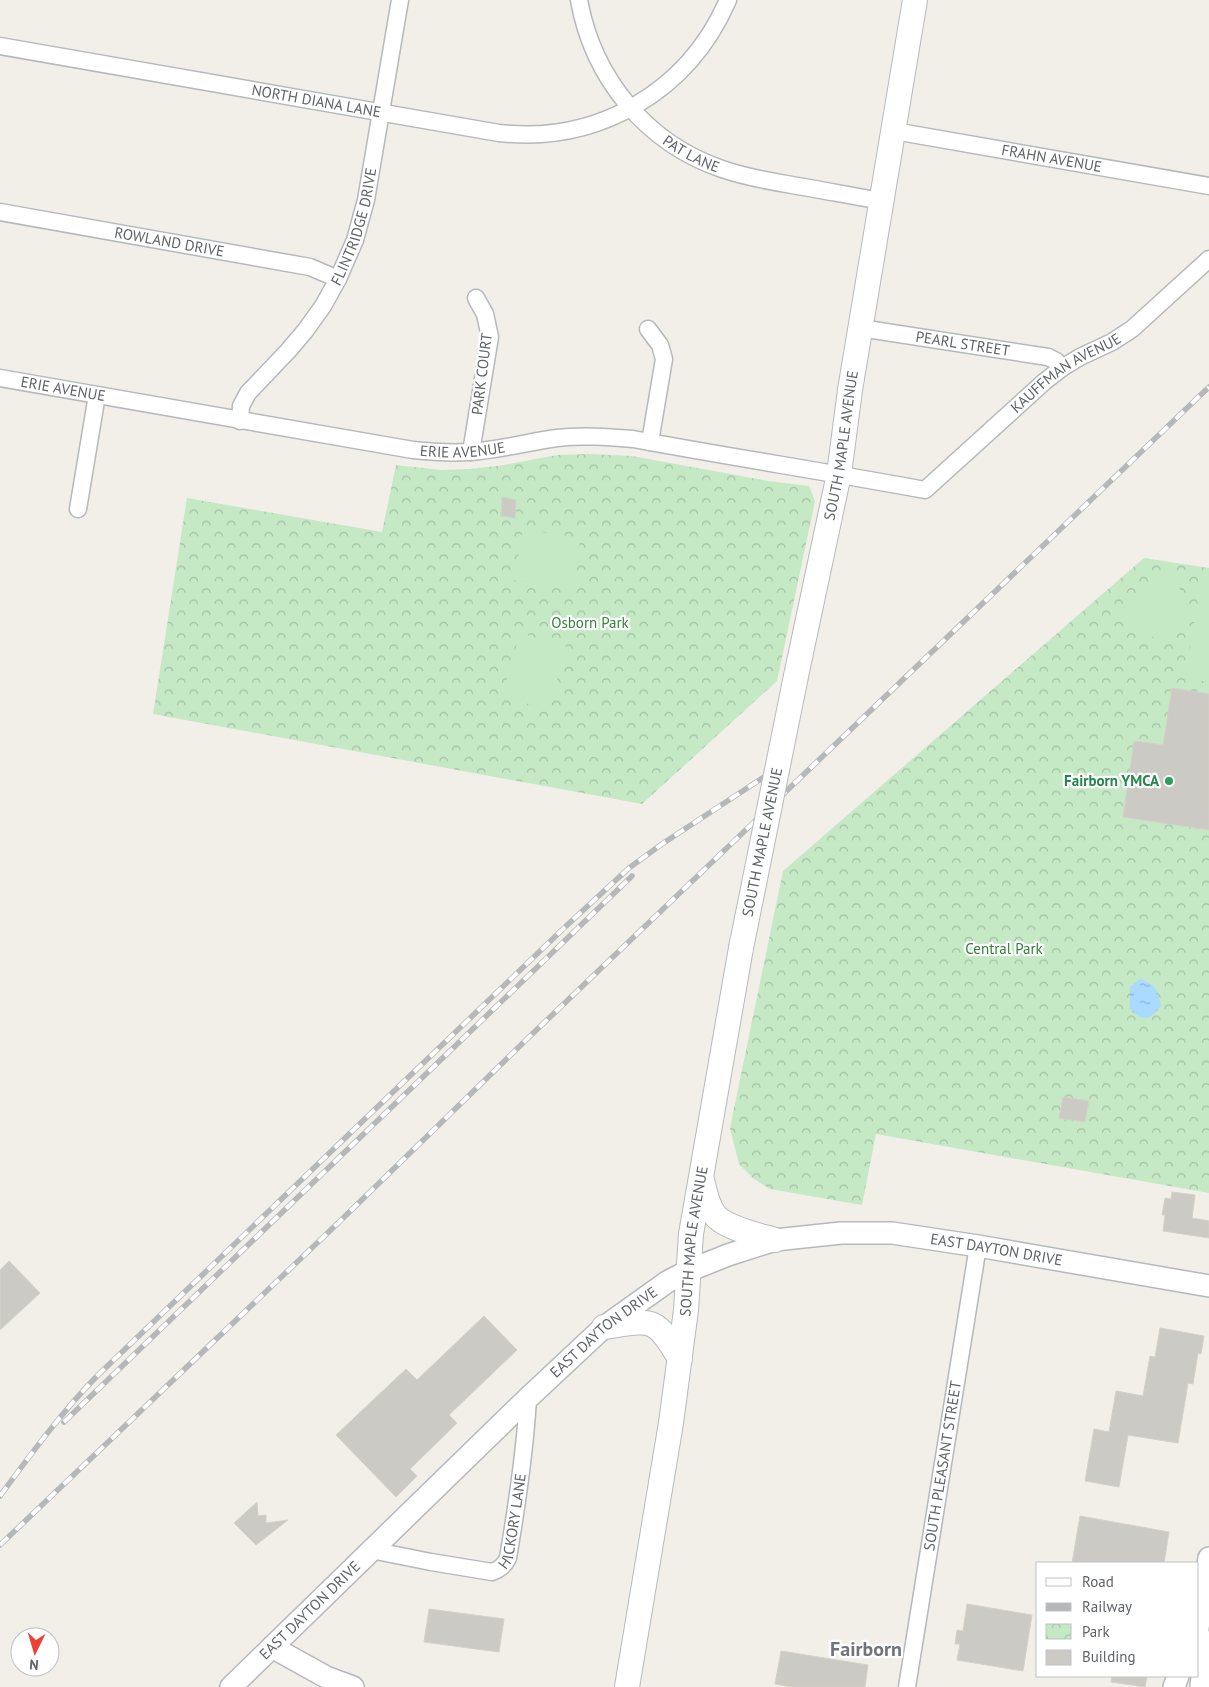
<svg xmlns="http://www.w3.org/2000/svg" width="1209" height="1687" viewBox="0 0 1209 1687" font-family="'PT Sans',sans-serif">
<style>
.park{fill:url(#park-crowns)}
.garden{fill:#c5e8c5}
.water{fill:url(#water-ripples)}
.building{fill:#cccac5;stroke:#d6d1c6}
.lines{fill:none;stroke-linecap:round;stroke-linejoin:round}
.minor-casing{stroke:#b5b8bc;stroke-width:19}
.tertiary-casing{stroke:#b5b8bc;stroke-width:24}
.secondary-casing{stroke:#b6babf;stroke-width:26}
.minor{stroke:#fff;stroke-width:16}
.tertiary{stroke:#fff;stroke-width:21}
.secondary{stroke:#fff;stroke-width:24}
.rail-casing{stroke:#b6b7b8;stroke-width:5.5}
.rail{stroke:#fff;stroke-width:4;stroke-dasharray:11;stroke-linecap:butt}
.secondary-bridge-casing{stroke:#b6babf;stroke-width:26;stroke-linecap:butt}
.secondary-bridge{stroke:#fff;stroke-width:24}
.leisure-dot{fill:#2e9e5b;stroke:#fff;stroke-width:2}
.labels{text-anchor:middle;stroke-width:4.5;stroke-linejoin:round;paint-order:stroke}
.street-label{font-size:15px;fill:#5f6368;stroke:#fff}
.park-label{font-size:15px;fill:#348238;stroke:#fff}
.leisure-label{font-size:15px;font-weight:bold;fill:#27864d;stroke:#fff;text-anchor:end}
.district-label{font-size:20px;font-weight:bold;fill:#70757a;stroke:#fff}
</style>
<defs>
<pattern id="park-crowns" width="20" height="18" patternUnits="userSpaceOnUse" patternTransform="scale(1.25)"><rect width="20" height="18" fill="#c5e8c5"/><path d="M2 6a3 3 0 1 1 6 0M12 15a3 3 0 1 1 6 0" fill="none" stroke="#a3c0a4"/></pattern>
<pattern id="water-ripples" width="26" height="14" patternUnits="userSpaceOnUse" patternTransform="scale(1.25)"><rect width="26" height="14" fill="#aadaff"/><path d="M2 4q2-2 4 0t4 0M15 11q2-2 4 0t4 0" fill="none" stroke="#8eb4d2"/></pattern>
</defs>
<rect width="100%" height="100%" fill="#f1efe8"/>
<path class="park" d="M589 454 632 456 768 481 809 486 815 501 777 681 642 804 153 714 187 498 382 532 396 465 441 470 469 469 498 466 557 455Z
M1144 558 1209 568V1193L876 1134 862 1205 770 1189 754 1179 739 1164 730 1128 783 871Z"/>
<path class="garden" d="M523 529 580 538 573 589 514 580Z
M1167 575 1174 576 1191 615 1165 641 1137 632 1123 609Z
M1201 582 1209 584V682L1185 678Z
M520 633 567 647 548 710 502 696Z"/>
<path class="water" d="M1140 979C1157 985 1157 989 1161 1006 1150 1020 1144 1022 1130 1010V987Z"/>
<path class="building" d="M502 497 516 500 515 518 501 516Z
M1172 688 1209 694V830L1123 817 1134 741 1163 745Z
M1063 1097 1089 1101 1085 1122 1059 1118Z
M1172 1192 1195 1195 1192 1218 1209 1221V1238L1163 1231 1165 1215H1162L1165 1198 1171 1199Z
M9 1261 40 1293 0 1330V1270Z
M484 1316 517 1350 449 1415 457 1423 410 1469 417 1476 396 1497 336 1435 406 1369 417 1380Z
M1160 1328 1204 1336 1201 1354 1198 1353 1193 1384 1188 1383 1178 1443 1128 1435 1119 1487 1085 1481 1094 1429 1109 1432 1116 1391 1143 1396 1150 1356 1155 1357Z
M257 1502 258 1516 266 1515V1523L288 1520 256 1545 234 1523Z
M1080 1516 1169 1532 1164 1563H1072Z
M967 1604 1032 1615 1023 1671 957 1660 960 1644H955L957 1630 963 1631Z
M429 1609 504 1619 499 1652 424 1642Z
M781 1651 868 1665 865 1687H792L775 1684Z
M1112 1676H1147L1145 1687 1111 1682Z"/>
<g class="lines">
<g class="minor-casing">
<g id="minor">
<path id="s1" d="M579 0C593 78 646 143 722 169 745 177 768 181 792 185 822 190 852 196 882 201"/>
<path id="s2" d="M0 46 499 133C598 144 688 92 728 0"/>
<path id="s3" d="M894 131 1209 186"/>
<path id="s4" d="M0 212 310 267 338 279"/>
<path id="s5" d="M860 328 1048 357 1056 361 1062 368"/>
<path d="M648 329 660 345 664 359 650 442"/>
<path id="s6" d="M0 378 413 450C432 452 451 453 470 452 499 450 528 442 557 438 582 435 608 437 633 439 730 457 828 472 925 490L1044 382 1062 368 1080 357 1112 342 1132 329 1209 259"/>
<path id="s7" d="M240 421 241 406 248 393 288 351 305 331 323 306 338 279 355 240 366 200 400 0"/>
<path d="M471 452 490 337 485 314 476 298"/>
<path d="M78 509 97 395"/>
<path id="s8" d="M371 1550 431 1562 492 1572C500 1569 504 1566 508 1558 517 1505 525 1452 528 1398"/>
<path id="s9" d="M907 1687 978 1246"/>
</g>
</g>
<g class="tertiary-casing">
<g id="tertiary">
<path d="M1198 1628 1209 1558"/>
<path d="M1198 1633 1205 1649 1201 1687"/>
<path d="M272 1647 326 1677 353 1687"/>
<path id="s10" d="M231 1687 528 1398 604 1327 667 1282 688 1271 728 1255 775 1240 841 1233H892L978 1246 1209 1286"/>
<path d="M1174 1687 1178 1676"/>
</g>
</g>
<g class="secondary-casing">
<g id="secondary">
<path id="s11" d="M796 676 839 474 850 390 915 0"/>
<path d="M702 1180C705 1192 707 1204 714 1214 724 1228 758 1235 775 1240"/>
<path d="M604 1327C651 1320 655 1315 680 1359"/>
<path id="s12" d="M627 1687 671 1423 686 1310 691 1234 741 948"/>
</g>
</g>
<use href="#minor" class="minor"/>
<use href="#tertiary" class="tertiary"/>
<use href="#secondary" class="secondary"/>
<g class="rail-casing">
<path id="rail" d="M64 1422 632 876
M0 1496C31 1454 61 1413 97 1376L564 928 629 868 662 844 767 775
M0 1545 337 1224 526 1040 1209 387"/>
</g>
<use href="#rail" class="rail"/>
<g class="secondary-bridge-casing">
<g id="secondary-bridge">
<path id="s13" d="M741 948 796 676"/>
</g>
</g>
<use href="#secondary-bridge" class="secondary-bridge"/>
</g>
<circle class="leisure-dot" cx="1169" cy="781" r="5"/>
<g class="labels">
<g class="street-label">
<text dy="5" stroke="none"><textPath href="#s2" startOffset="321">NORTH DIANA LANE</textPath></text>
<text dy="5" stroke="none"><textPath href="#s1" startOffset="198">PAT LANE</textPath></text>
<text dy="5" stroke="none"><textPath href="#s3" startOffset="160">FRAHN AVENUE</textPath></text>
<text dy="5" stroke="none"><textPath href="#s7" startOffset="231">FLINTRIDGE DRIVE</textPath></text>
<text dy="5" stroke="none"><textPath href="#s4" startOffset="172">ROWLAND DRIVE</textPath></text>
<text dy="5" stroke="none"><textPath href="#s5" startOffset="104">PEARL STREET</textPath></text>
<text transform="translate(482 374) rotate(-83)" y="5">PARK COURT</text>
<text dy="5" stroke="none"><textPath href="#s6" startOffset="1121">KAUFFMAN AVENUE</textPath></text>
<text dy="5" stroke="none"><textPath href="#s6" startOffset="64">ERIE AVENUE</textPath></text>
<text dy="5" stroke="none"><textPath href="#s11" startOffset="235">SOUTH MAPLE AVENUE</textPath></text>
<text dy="5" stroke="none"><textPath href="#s6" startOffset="469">ERIE AVENUE</textPath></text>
<text dy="5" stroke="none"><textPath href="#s13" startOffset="108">SOUTH MAPLE AVENUE</textPath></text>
<text dy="5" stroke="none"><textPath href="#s12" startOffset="451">SOUTH MAPLE AVENUE</textPath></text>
<text dy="5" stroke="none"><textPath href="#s10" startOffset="935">EAST DAYTON DRIVE</textPath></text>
<text dy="5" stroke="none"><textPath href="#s10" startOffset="515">EAST DAYTON DRIVE</textPath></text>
<text dy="5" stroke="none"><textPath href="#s9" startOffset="224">SOUTH PLEASANT STREET</textPath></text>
<text dy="5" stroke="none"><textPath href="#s8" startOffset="182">HICKORY LANE</textPath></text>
<text dy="5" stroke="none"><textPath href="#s10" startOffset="110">EAST DAYTON DRIVE</textPath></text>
</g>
<g class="park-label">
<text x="590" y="628">Osborn Park</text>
<text x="1004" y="954">Central Park</text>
</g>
<g class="leisure-label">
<text x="1159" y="786">Fairborn YMCA</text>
</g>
<g class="district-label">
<text x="866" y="1656">Fairborn</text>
</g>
</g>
<rect x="1036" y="1562" width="162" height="115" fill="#ffffff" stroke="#bfc1c3"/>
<rect x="1046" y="1578" width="25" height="8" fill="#ffffff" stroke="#bfc1c3"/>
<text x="1082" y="1587" font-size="15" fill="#5f6368">Road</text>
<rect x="1046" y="1603" width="25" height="8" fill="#b6b7b8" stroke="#bfc1c3"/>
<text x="1082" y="1612" font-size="15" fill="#5f6368">Railway</text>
<rect x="1046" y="1624" width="25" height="15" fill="url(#park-crowns)" stroke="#bfc1c3"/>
<text x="1082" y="1637" font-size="15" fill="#5f6368">Park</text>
<rect x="1046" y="1650" width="25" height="15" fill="#cccac5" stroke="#bfc1c3"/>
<text x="1082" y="1662" font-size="15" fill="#5f6368">Building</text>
<g transform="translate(35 1652) rotate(185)"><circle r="24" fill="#ffffff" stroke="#bfc1c3"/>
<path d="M0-4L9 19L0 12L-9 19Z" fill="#ea4335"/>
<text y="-8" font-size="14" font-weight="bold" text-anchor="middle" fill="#5f6368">N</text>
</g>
</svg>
